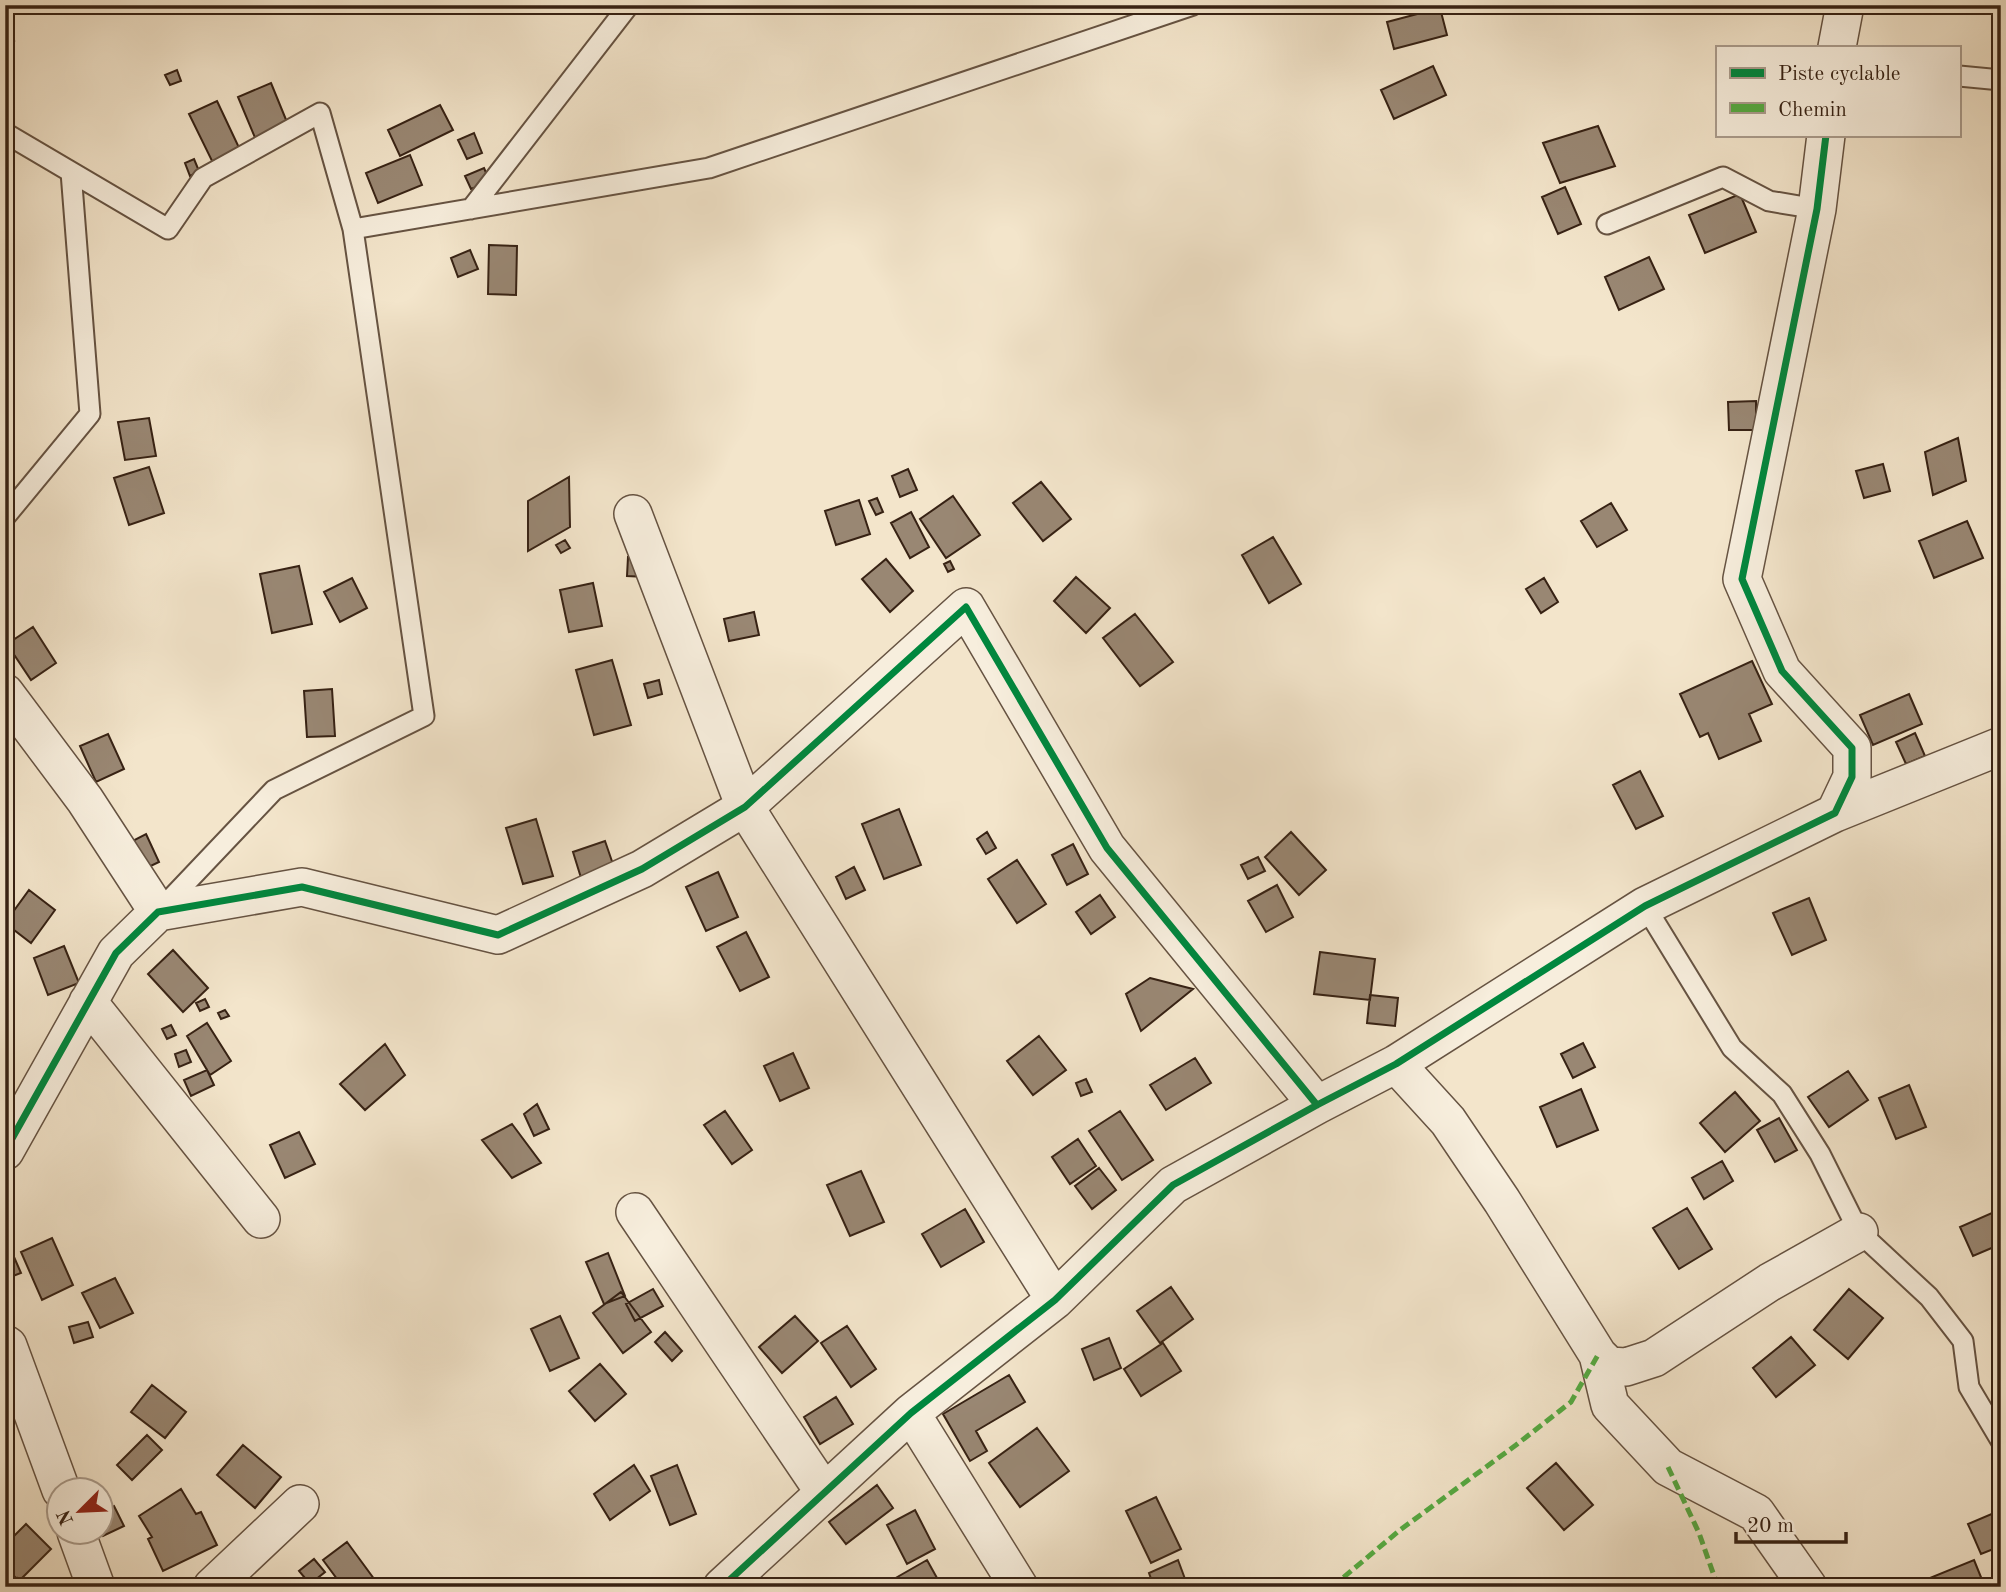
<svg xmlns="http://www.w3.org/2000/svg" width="2006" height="1592" viewBox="0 0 2006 1592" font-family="'Old Standard TT',serif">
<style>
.building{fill:#998773;stroke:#372214;stroke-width:2}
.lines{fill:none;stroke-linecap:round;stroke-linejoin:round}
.lane-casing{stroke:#665342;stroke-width:23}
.street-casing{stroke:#665342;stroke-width:40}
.lane{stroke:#f7eedd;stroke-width:19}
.street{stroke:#f7eedd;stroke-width:37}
.quiet{stroke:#55aa42;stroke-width:5;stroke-dasharray:10 5;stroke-linecap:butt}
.cycleway-casing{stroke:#f7eedd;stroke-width:11}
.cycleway{stroke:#00873e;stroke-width:7}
</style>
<rect width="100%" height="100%" fill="#f3e5cb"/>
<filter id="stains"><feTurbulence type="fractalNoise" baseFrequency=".00286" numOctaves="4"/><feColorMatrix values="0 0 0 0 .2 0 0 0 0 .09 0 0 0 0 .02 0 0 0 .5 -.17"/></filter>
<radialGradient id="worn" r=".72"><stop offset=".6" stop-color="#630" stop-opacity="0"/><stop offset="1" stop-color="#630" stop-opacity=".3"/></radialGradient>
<path class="building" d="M1440 8 1447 35 1394 49 1387 22Z
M5 33 14 41 5 49Z
M1433 66 1446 95 1394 119 1381 90Z
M177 70 181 81 170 85 165 75Z
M271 83 289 127 256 140 238 97Z
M217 101 242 154 215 167 189 114Z
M440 105 453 130 400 156 388 130Z
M1598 126 1615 166 1560 183 1543 143Z
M474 133 482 153 467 159 458 140Z
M410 155 422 185 378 203 366 173Z
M194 159 199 171 190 176 185 163Z
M484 168 490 182 471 189 465 176Z
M1565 187 1581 224 1558 234 1542 197Z
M1740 194 1756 232 1705 253 1689 215Z
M489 245 517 246 516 295 488 294Z
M470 250 478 269 458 277 451 258Z
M1649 257 1664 289 1619 310 1605 277Z
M1756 401V430H1729L1728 402Z
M149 418 156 456 125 460 118 422Z
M1958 438 1966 481 1933 495 1925 452Z
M1883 464 1890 491 1864 498 1856 471Z
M149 467 164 513 129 525 114 478Z
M908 469 917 490 900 497 892 476Z
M569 477 570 527 528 551V501Z
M1041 482 1071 519 1043 541 1013 503Z
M953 496 980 535 946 558 920 519Z
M877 498 883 512 876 515 869 501Z
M859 500 870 534 836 545 825 511Z
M1611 503 1627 530 1597 547 1581 521Z
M911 512 929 547 910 558 891 523Z
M1967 521 1983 558 1934 578 1919 541Z
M1273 537 1301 584 1269 603 1242 555Z
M565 540 570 548 561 553 556 545Z
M628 557 648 558 646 577 627 576Z
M886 559 913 591 890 612 862 579Z
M950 561 954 569 948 572 944 564Z
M299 566 312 624 272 633 260 574Z
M1076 577 1110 608 1086 633 1054 601Z
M352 578 367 608 340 622 324 592Z
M1544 578 1558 602 1541 613 1526 589Z
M593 583 602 626 569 632 560 590Z
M754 612 759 635 729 641 724 619Z
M1135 614 1173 662 1140 686 1103 638Z
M33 627 56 663 31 680 7 644Z
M612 660 631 725 594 735 576 670Z
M1752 661 1772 704 1749 714 1761 741 1719 759 1708 733 1700 737 1680 694Z
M659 680 662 694 648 698 644 684Z
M332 689 335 736 307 737 304 691Z
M1909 694 1922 724 1873 745 1860 715Z
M1915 733 1925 756 1906 764 1896 742Z
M108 734 124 769 96 782 80 746Z
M1640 771 1663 816 1636 829 1613 785Z
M899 809 921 865 884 879 862 824Z
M536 819 553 876 523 884 506 828Z
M987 832 996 848 986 854 977 839Z
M1291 832 1326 870 1299 895 1265 857Z
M146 834 159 862 134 874 121 847Z
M605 841 615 870 582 881 573 852Z
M1073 844 1088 874 1067 885 1052 855Z
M1258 857 1265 871 1248 879 1241 865Z
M1017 860 1046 904 1017 923 988 879Z
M854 867 865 890 846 899 836 877Z
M718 872 738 917 706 931 686 887Z
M1277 885 1293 917 1266 932 1248 901Z
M29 890 55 910 31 943 5 923Z
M1100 895 1115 917 1091 934 1076 912Z
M1809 898 1826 940 1792 955 1773 913Z
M746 932 769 977 740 991 717 947Z
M64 946 79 983 48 995 34 958Z
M173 950 208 988 183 1012 148 974Z
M1320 952 1375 959 1370 1000 1314 994Z
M1150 978 1193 989 1141 1031 1126 994Z
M1370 995 1398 998 1395 1026 1367 1023Z
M205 999 209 1007 200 1011 196 1003Z
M225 1010 229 1016 221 1019 218 1013Z
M207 1023 231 1061 210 1075 187 1036Z
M171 1025 176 1035 167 1039 162 1029Z
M1039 1036 1066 1070 1033 1095 1007 1061Z
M1583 1043 1595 1067 1573 1078 1561 1054Z
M385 1044 405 1075 365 1110 340 1084Z
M186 1050 191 1062 179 1067 175 1054Z
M793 1053 809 1088 780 1101 764 1066Z
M1195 1058 1211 1083 1166 1110 1150 1085Z
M207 1070 214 1085 191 1096 184 1080Z
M1848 1071 1868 1100 1829 1127 1808 1097Z
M1086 1079 1092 1092 1081 1096 1076 1083Z
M1909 1085 1926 1127 1896 1139 1879 1098Z
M1581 1089 1598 1130 1557 1147 1540 1107Z
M1735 1092 1760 1121 1725 1152 1700 1123Z
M537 1104 549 1129 534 1136 524 1114Z
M725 1111 752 1150 732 1164 704 1125Z
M1120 1111 1153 1160 1122 1180 1089 1131Z
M1779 1118 1797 1150 1775 1162 1757 1130Z
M512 1124 541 1163 512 1178 482 1140Z
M299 1132 315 1164 285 1178 270 1145Z
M1078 1139 1096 1166 1070 1184 1052 1157Z
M1722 1161 1733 1181 1704 1199 1692 1178Z
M1099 1168 1116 1190 1092 1209 1075 1186Z
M861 1171 884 1222 850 1236 827 1185Z
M1687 1208 1712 1249 1679 1269 1653 1228Z
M965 1209 984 1242 941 1267 922 1234Z
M2001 1209V1244L1973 1256 1960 1227Z
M52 1238 73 1285 42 1300 21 1252Z
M608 1253 625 1296 604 1304 586 1262Z
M14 1257 21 1273 5 1279V1260Z
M115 1278 133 1313 100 1328 82 1293Z
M1171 1287 1193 1319 1160 1343 1137 1311Z
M653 1289 663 1306 635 1321 626 1304Z
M1849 1289 1883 1318 1848 1359 1814 1330Z
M621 1292 651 1332 623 1353 593 1313Z
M560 1316 579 1358 550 1371 531 1329Z
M795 1316 818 1341 782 1373 759 1347Z
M88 1322 93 1337 74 1343 69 1327Z
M847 1326 876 1369 851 1387 821 1343Z
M665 1332 682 1351 672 1361 655 1342Z
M1791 1337 1815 1365 1776 1397 1753 1368Z
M1109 1338 1121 1368 1094 1380 1082 1349Z
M1163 1343 1181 1371 1141 1396 1124 1369Z
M600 1364 626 1394 595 1421 569 1391Z
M1009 1375 1025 1402 976 1431 987 1451 970 1461 943 1414Z
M152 1385 186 1412 165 1438 131 1412Z
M836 1397 853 1424 820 1444 804 1417Z
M1037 1428 1069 1471 1020 1507 989 1463Z
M147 1435 162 1450 132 1480 117 1465Z
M243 1445 281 1477 255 1508 217 1475Z
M1556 1463 1593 1505 1564 1530 1527 1488Z
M634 1465 650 1491 610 1520 594 1494Z
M677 1465 696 1514 670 1525 651 1476Z
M877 1485 893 1508 846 1544 829 1522Z
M181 1489 196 1514 201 1512 217 1545 163 1571 148 1539 152 1537 139 1516Z
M1156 1497 1181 1549 1151 1563 1126 1511Z
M114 1506 124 1526 103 1536 101 1532 102 1512Z
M915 1510 935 1549 907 1564 887 1525Z
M2001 1510V1546L1981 1554 1968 1524Z
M26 1524 51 1549 19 1581 5 1567V1545Z
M347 1542 380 1587H343L323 1560Z
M314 1559 325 1572 310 1584 299 1571Z
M927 1560 942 1587H880Z
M1178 1560 1188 1587H1154L1149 1573Z
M1974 1560 1985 1587H1922L1920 1582Z
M17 1578 22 1587H5V1585Z"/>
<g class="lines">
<g class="lane-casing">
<path id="lane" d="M1959 76 2001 80
M5 133 168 229 203 178 320 113 353 229 424 716 274 790 163 907
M471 209 629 5
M1607 224 1723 177 1769 201 1817 209
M353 229 709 168 1193 5
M5 517 90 414 71 172
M1645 906 1732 1048 1782 1094 1820 1154 1859 1232 1929 1297 1963 1341 1969 1387 2001 1441"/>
</g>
<g class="street-casing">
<path id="street" d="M1837 47 1845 5
M633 514 745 807 1055 1300
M5 693 85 800 158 912
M1835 813 2001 746
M88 1002 261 1219
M1396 1064 1448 1121 1502 1201 1598 1355 1609 1366 1626 1367 1654 1358 1770 1282 1859 1232
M5 1151 116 953 158 912 302 887 498 935 642 869 745 807 966 607 1107 848 1317 1105
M635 1212 824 1492
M5 1344 8 1346 61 1490
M1598 1355 1610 1405 1668 1467 1756 1513 1808 1587
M911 1413 1019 1587
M76 1532 96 1587
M212 1587 300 1504
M722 1587 911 1413 1055 1300 1173 1185 1317 1105 1396 1064 1645 906 1835 813 1852 777V748L1782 671 1742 579 1817 209 1826 135"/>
</g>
<use href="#lane" class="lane"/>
<use href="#street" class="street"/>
<path class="quiet" d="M1668 1467 1699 1533 1718 1587
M1332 1587 1400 1530 1516 1445 1571 1402 1598 1355"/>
<g class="cycleway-casing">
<path id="cycleway" d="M5 1151 116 953 158 912 302 887 498 935 642 869 745 807 966 607 1107 848 1317 1105
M722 1587 911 1413 1055 1300 1173 1185 1317 1105 1396 1064 1645 906 1835 813 1852 777V748L1782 671 1742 579 1817 209 1826 135"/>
</g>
<use href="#cycleway" class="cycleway"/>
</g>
<rect width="2006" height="1592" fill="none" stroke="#f3e5cb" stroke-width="28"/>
<rect x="7" y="7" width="1992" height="1578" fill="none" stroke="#372214" stroke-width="3.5"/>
<rect x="14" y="14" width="1978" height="1564" fill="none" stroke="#372214" stroke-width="2"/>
<rect x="1716" y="46" width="245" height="91" fill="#f7eedd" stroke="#aa9c8d" stroke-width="2"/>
<rect x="1730" y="68" width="35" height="10" fill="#00873e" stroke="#aa9c8d" stroke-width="2"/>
<text x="1778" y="80" font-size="21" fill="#372214">Piste cyclable</text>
<rect x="1730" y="103" width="35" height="10" fill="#55aa42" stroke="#aa9c8d" stroke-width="2"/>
<text x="1778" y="116" font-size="21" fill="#372214">Chemin</text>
<g transform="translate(80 1511) rotate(246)"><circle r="33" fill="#f7eedd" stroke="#aa9c8d" stroke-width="2"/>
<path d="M0-5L12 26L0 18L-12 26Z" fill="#8f2418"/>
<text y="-10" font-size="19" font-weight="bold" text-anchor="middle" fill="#372214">N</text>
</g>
<path d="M1736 1532v10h110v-10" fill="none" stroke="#372214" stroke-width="3.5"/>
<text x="1747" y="1532" font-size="21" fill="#372214" stroke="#f7eedd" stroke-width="5" paint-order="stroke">20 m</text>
<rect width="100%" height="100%" filter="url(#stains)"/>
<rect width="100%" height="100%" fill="url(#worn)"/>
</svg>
